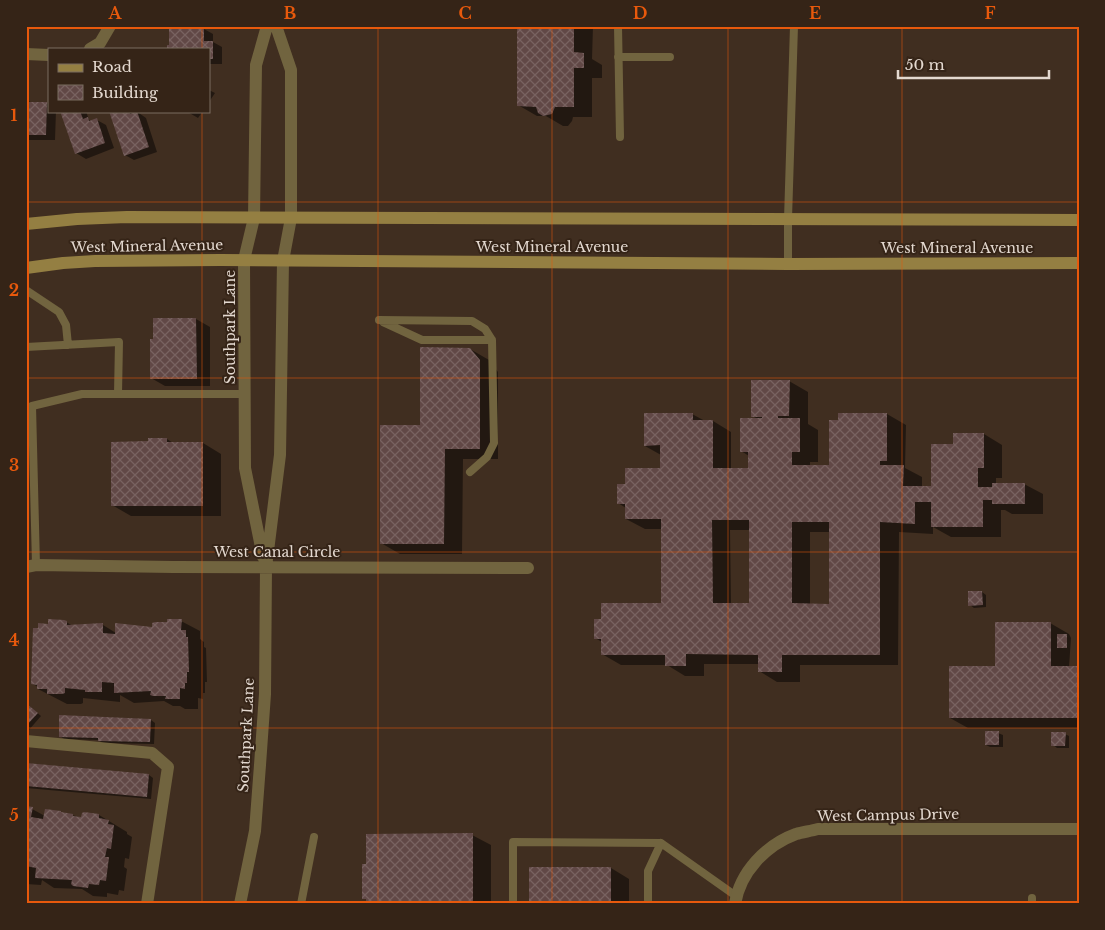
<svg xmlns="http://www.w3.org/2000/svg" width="1105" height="930" viewBox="0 0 1105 930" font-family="'Libre Baskerville',serif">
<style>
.shadow{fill:#0007;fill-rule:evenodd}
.building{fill:url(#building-cross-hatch);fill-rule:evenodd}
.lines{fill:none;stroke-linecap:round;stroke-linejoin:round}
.lane{stroke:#71643f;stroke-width:8}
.street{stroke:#71643f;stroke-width:12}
.secondary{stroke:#947f42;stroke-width:12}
.grid{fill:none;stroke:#e8590c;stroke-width:1;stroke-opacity:0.55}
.labels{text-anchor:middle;stroke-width:4;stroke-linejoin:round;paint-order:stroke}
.street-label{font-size:14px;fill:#e4d9d0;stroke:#352417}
.neatline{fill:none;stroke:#e8590c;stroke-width:2}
.grid-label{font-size:16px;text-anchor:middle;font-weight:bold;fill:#e8590c}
</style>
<defs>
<pattern id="building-cross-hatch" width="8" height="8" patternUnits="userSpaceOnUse" patternTransform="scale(1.25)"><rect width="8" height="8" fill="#614846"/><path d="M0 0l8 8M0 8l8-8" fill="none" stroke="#786260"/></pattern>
</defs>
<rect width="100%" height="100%" fill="#402e20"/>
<path class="shadow" d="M519 26H593L592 59 602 65V78H592V117H573L572 121 568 126H563L546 116H537L518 105Z
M204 29 213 34V42L222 47V64H209V49H169Z
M209 90 215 93 209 102Z
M26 100 33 103H46L49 104V111H56L55 140H26Z
M63 111H86L89 120 92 121 97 120 106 125 114 148 86 159 76 153Z
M110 111H136L146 118 157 152 134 160 125 155Z
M186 111H203L198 118Z
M196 319 210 327V386H165L151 378 154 320Z
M470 349 489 360 498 372V459H463L462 554H400L381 543 421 427Z
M789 381 808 392V424L818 430V462H810V466H830L840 421V414H887L906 425 905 468 922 477V487H932L954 445 984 434 1002 445V478H996V484H1024L1043 494V514H1012L1005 510H1001V537H951L933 527V534L899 532 898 665H800V682H777L759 671V664H704V676H685L667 665H621L602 654V642L595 638 662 605V529H645L626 519V508L618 503 626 486 661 469V455L645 446 692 414 705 421H713L731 432V469H749V456L741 451 758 419 752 416ZM730 530H750V604H731ZM810 532H830V605H810Z
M167 439 173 443H203L221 454V516H131L112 505 149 443Z
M982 592 986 595V607L974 608 970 605Z
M181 621 200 631V639L204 642V647L206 648 207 682H205V693H203V699L198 698V709H185L180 706H173L164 701 134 703 120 695V702L83 698V703L81 704H67L38 689V687L33 684 49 625 66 622 73 626 103 625 116 633 153 628Z
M1050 623 1069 634 1071 638 1069 667 1079 668V728H968L950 718 997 667Z
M26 703 41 716 28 731H26Z
M151 720 155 723 154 744 103 743 98 740 64 739 60 736Z
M998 733 1003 735V747H990L986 745Z
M1065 734 1069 736V748H1057L1053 745Z
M26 764 149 775 153 778 151 799 26 788Z
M26 808 32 809 45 816 72 815 82 818 84 813 99 815 127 832V834L132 837 129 859 125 858 124 867 127 869 124 891 119 890 118 895 107 893V897L93 896 82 889 54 888 42 880 41 885 26 884Z
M472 835 491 845V904H367V900L364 898Z
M611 868 629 879V904H530Z"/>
<path class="building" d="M517 26H574V52L584 53V68H574V107H555L552 114 543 116 538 113 536 107 517 106Z
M169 27 204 28V41H213V59H209V49H167V45H169Z
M26 99H29V102H47L46 135H26Z
M60 111H80L83 119 88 117 89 121 97 118 105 143 75 154Z
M109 111H129L130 114 137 111 149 147 124 156Z
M153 318H196L197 379H150V339H153Z
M420 347 470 348 480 360V449H445L444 544H380V425H420Z
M751 380H790L789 416H778V418H800V452H792V465H829V420H838V413H887V461H880V465H904L903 486H931V444H953V433H984V468H978V487H992V483H1025V504H992V500H983V527H931V502H915V524L880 522V655H782V672H758V655L686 654V666H665V655H601V639H594V619H601V603H661V519H625V504H617V484H625V468H660V445L644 446V413H693V420H713V468H748V452H740V418H762V417H751ZM712 520H749V603H713ZM792 522H829V604L792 603Z
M148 438H167V442H203V506H111V442L148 441Z
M968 591H982L983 605 968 606Z
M48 619 64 620 67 621V625L103 623V633L115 634V623L152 627V623L155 622H167V619H182L181 630H186V637H188L189 672H187V683H185V689L180 688V699H165L166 696H153L150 695 151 691 114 693V683L102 682V692H85V690L65 688V693L62 694H47V689H37V685L31 684 33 628H38V623L48 624Z
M995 622H1051V666H1079L1078 718H949V666H995Z
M1057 634H1067V648H1057Z
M26 703 38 713 26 726Z
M59 715 151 719 150 742 98 741V738L59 737Z
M985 731H999V745H985Z
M1051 732H1066L1065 746H1051Z
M26 763 149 774 147 797 26 786Z
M26 806 33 807 31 817 43 819 45 809 61 811V812L73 814V816L81 817 82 813 84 812 99 814V818L109 820 108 824 114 825 111 849 107 848 105 857H109L106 881 100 880 99 885 89 884 88 888 73 886 71 884 72 880 35 878 36 868 26 866Z
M473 833V904H366V899H362V864H366V834Z
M529 867H611V904H529Z"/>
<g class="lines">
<path class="lane" d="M618 26 620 137
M618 57H670
M788 264V219L794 26
M26 290 59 312 66 325 68 345
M379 320 472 321 485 329 492 340 494 443 487 457 470 472
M383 322 422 340H492
M26 347 119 342 118 394
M36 565 32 406 82 394H245
M1032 898V904
M301 904 314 837
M513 904V842L661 843 736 896
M648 904V871L661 843"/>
<path class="street" d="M90 49 100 43 110 26
M26 54 49 55
M263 557 245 468 244 260 254 218 256 65 267 26
M26 567 36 565 174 567 528 568
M26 741 152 753 168 767 147 904
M240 904 255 831 260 765 265 694 266 567 280 455 283 261 291 218V70L276 26
M735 904C740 872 766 845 796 834 803 832 811 831 818 829H1079"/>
<path class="secondary" d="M26 224 77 219 127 217 1079 220
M26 268 63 263 95 261 220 260 788 264 1079 263"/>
</g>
<path class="grid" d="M202 26V49M378 26V904M552 26V904M728 26V904M902 26V904M202 111V904M26 202H1079M26 378H1079M26 552H1079M26 728H1079"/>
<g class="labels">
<g class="street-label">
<text transform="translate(147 246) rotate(-1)" y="5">West Mineral Avenue</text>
<text x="552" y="252">West Mineral Avenue</text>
<text x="957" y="253">West Mineral Avenue</text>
<text transform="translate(230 327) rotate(-90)" y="5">Southpark Lane</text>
<text x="277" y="557">West Canal Circle</text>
<text transform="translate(246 735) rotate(-87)" y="5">Southpark Lane</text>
<text transform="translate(888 815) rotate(-1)" y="5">West Campus Drive</text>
</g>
</g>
<rect width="1105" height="930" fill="none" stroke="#352417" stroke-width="55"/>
<rect x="48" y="48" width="162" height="65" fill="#352417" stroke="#7b6c61"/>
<rect x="58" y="64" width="25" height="8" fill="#947f42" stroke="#7b6c61"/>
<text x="92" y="72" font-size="15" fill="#e4d9d0">Road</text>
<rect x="58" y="85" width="25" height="15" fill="url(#building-cross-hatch)" stroke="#7b6c61"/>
<text x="92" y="98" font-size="15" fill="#e4d9d0">Building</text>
<path d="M898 70v8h151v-8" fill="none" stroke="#e4d9d0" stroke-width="2.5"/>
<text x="905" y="70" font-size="15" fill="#e4d9d0" stroke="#352417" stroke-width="4" paint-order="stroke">50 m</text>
<rect x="28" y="28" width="1050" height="874" class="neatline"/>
<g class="grid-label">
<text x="115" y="19">A</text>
<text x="290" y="19">B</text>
<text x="465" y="19">C</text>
<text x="640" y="19">D</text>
<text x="815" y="19">E</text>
<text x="990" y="19">F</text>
<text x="14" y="121">1</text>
<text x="14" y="296">2</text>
<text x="14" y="471">3</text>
<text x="14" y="646">4</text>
<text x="14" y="821">5</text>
</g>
</svg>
